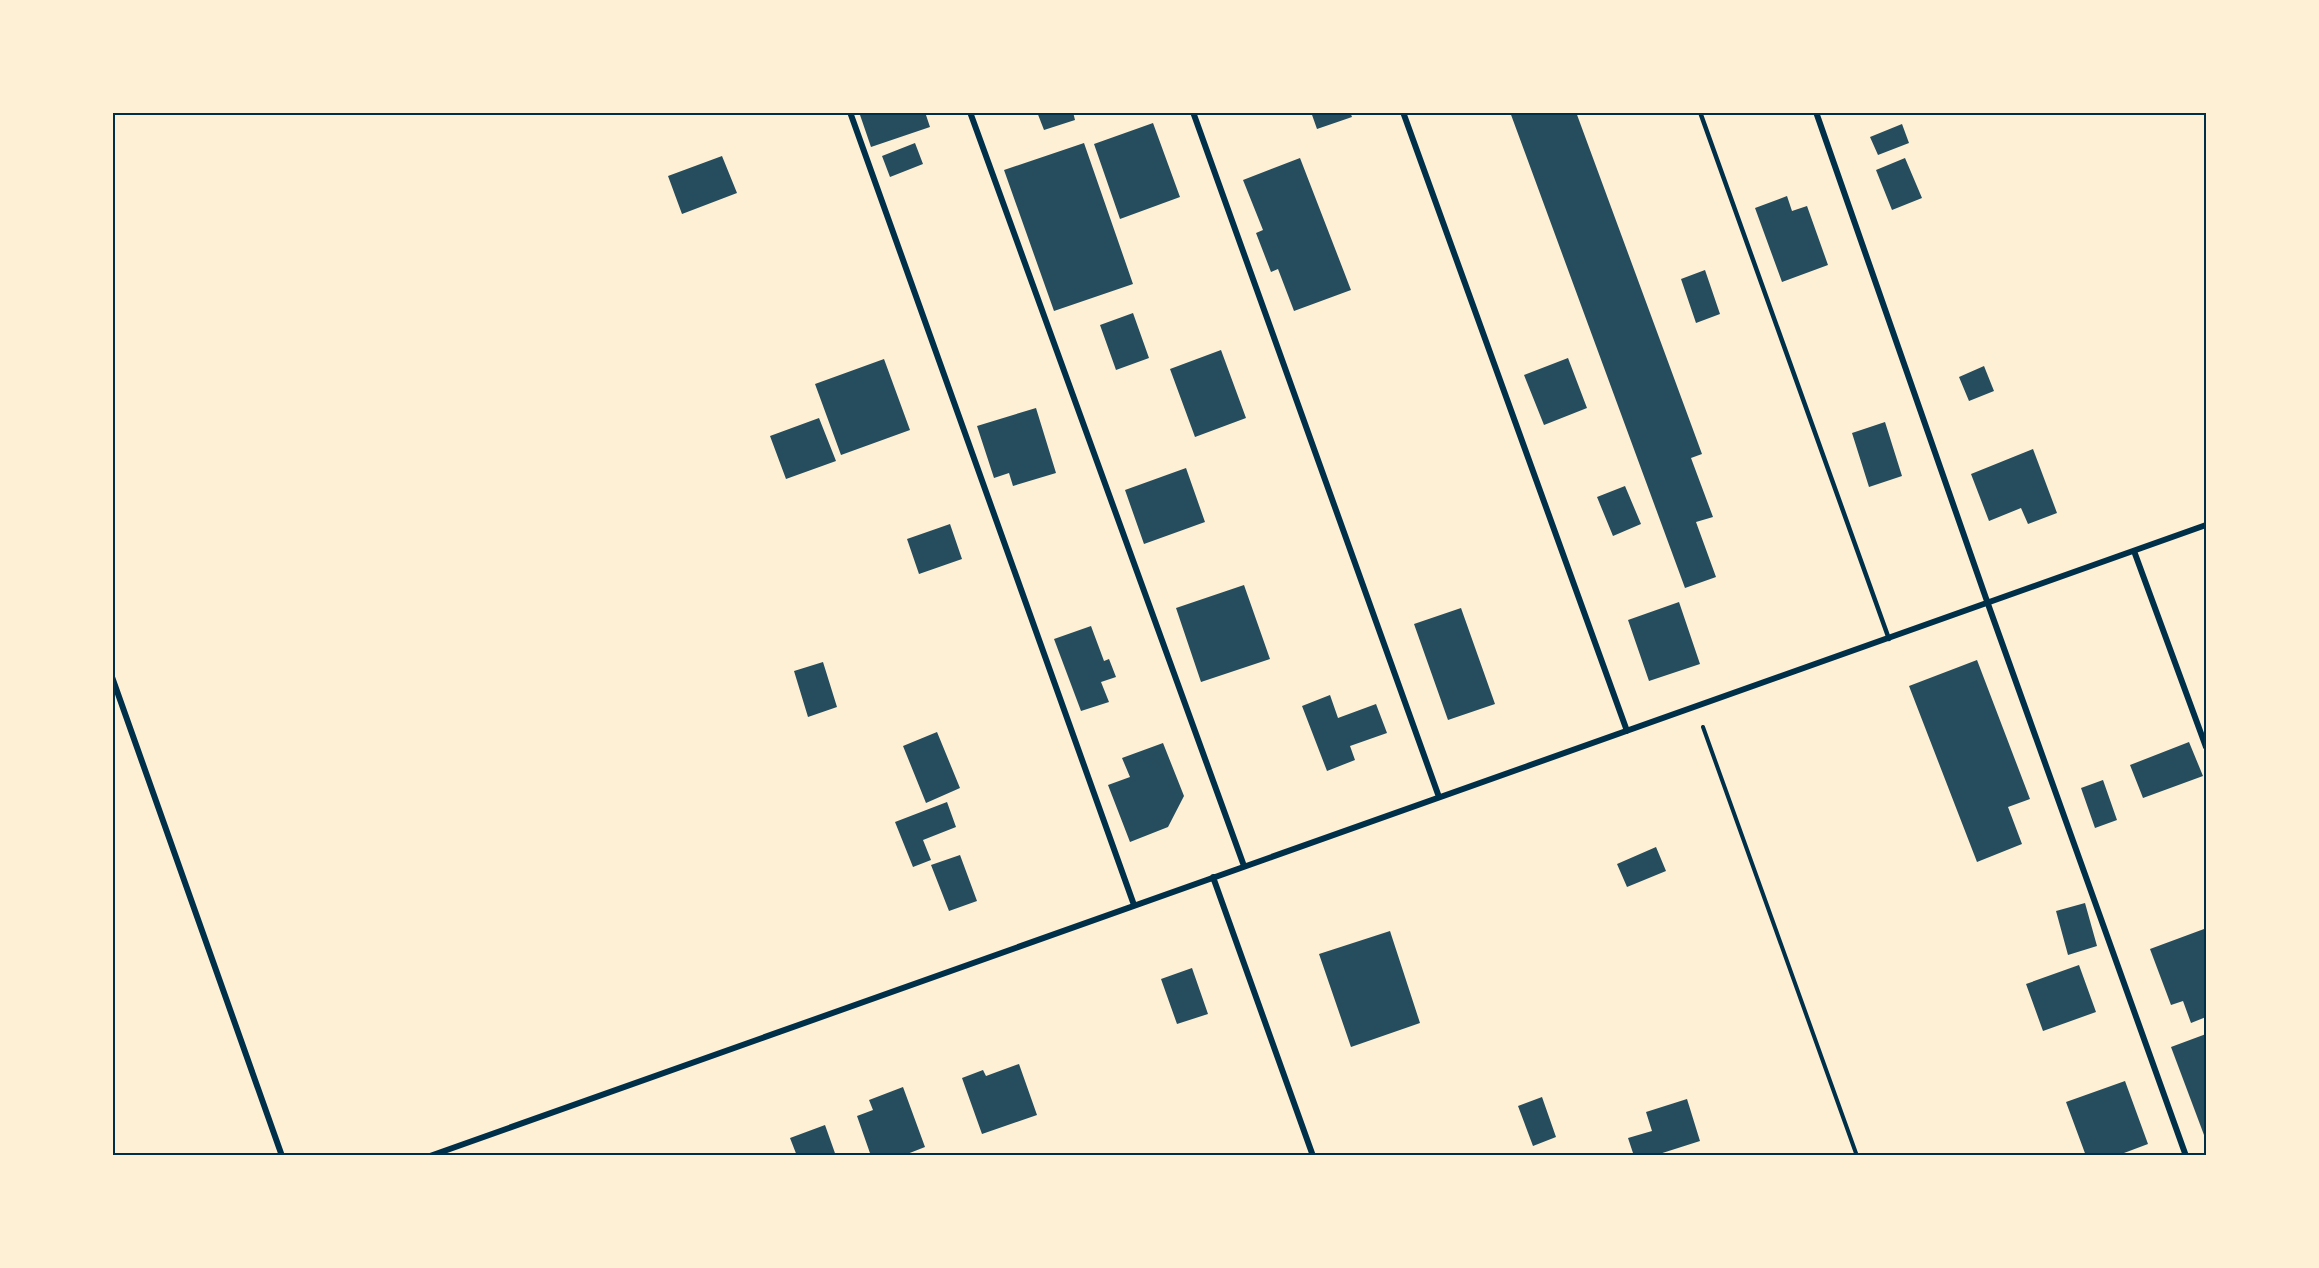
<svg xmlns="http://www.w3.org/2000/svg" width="2319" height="1268" viewBox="0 0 2319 1268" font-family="Lora,serif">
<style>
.building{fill:#264d5e}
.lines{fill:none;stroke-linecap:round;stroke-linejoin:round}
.path{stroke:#003049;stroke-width:4}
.service{stroke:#003049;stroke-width:4.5}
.minor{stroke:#003049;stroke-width:6}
.neatline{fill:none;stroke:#003049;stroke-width:2}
</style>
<rect width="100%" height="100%" fill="#fdf0d5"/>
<path class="building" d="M859 112H925L930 127 871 147Z
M1037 112H1073L1075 120 1044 130Z
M1311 112H1350L1352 117 1317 129Z
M1510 112H1576L1702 454 1691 458 1713 517 1696 522 1716 577 1685 588Z
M1153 123 1180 197 1120 219 1094 144Z
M1902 124 1909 143 1878 155 1870 137Z
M915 143 923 164 890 177 882 156Z
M1084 143 1133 284 1054 311 1004 170Z
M722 156 737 193 682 214 668 176Z
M1300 158 1351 290 1294 311 1278 269 1271 272 1256 233 1263 230 1243 180Z
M1905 158 1922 198 1892 210 1876 170Z
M1787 196 1792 211 1807 206 1828 265 1782 282 1755 208Z
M1705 270 1720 314 1696 323 1681 279Z
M1133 313 1149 358 1116 370 1100 325Z
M1221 350 1246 418 1195 437 1170 369Z
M1568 358 1587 408 1544 425 1524 375Z
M884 359 910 430 841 455 815 384Z
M1984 366 1994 391 1969 401 1959 377Z
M1036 408 1056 473 1013 486 1009 473 994 478 977 426Z
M819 418 836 461 786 479 770 436Z
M1885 422 1902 476 1869 487 1852 433Z
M2033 449 2057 513 2028 524 2021 508 1989 521 1971 474Z
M1186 468 1205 522 1144 544 1125 490Z
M1625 486 1641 524 1613 536 1597 497Z
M950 524 962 559 919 574 907 539Z
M1244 585 1270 659 1201 682 1176 608Z
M1679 602 1700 664 1649 681 1628 620Z
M1461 608 1495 704 1448 720 1414 624Z
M1091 626 1104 661 1109 659 1116 677 1101 682 1109 702 1081 711 1054 639Z
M1977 660 2030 799 2008 807 2022 844 1977 862 1909 686Z
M823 662 837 707 808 717 794 671Z
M1330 695 1338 718 1376 704 1387 733 1350 746 1355 760 1327 771 1302 706Z
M937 732 960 788 926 803 903 746Z
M2189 742 2203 776 2143 798 2130 765Z
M1163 743 1184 796 1168 827 1130 842 1108 785 1130 777 1122 758Z
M2103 780 2117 820 2095 828 2081 788Z
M947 802 956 827 923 840 931 860 913 867 895 822Z
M1656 847 1666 871 1627 887 1617 864Z
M960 855 977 901 949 911 931 865Z
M2085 903 2097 946 2068 955 2056 911Z
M2204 929 2206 935V1017L2191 1023 2183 1001 2171 1005 2150 949Z
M1390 931 1420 1023 1351 1047 1319 954Z
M2079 965 2096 1012 2043 1031 2026 984Z
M1192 968 1208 1014 1177 1024 1161 979Z
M2206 1034V1134L2204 1135 2171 1047Z
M1019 1064 1037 1115 982 1134 962 1078 983 1070 986 1076Z
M2125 1081 2148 1144 2116 1156H2086L2066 1102Z
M903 1087 925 1147 902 1156H871L857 1116 873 1110 869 1100Z
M1542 1097 1556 1137 1533 1146 1518 1106Z
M1687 1099 1700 1141 1653 1156H1634L1628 1138 1652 1131 1646 1112Z
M825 1125 836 1156H797L790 1138Z"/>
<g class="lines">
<path class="path" d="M1703 727 1857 1156"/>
<path class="service" d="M1700 112 1889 639"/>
<path class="minor" d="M850 112 1134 905
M970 112 1244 866
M1193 112 1439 797
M1403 112 1627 731
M1816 112 1988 604 2186 1156
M2134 551 2206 747
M112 677 282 1156
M1213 877 1313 1156
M430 1156 2206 525"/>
</g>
<rect width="2319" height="1268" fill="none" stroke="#fdf0d5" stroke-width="228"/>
<rect x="114" y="114" width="2091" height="1040" class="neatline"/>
</svg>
